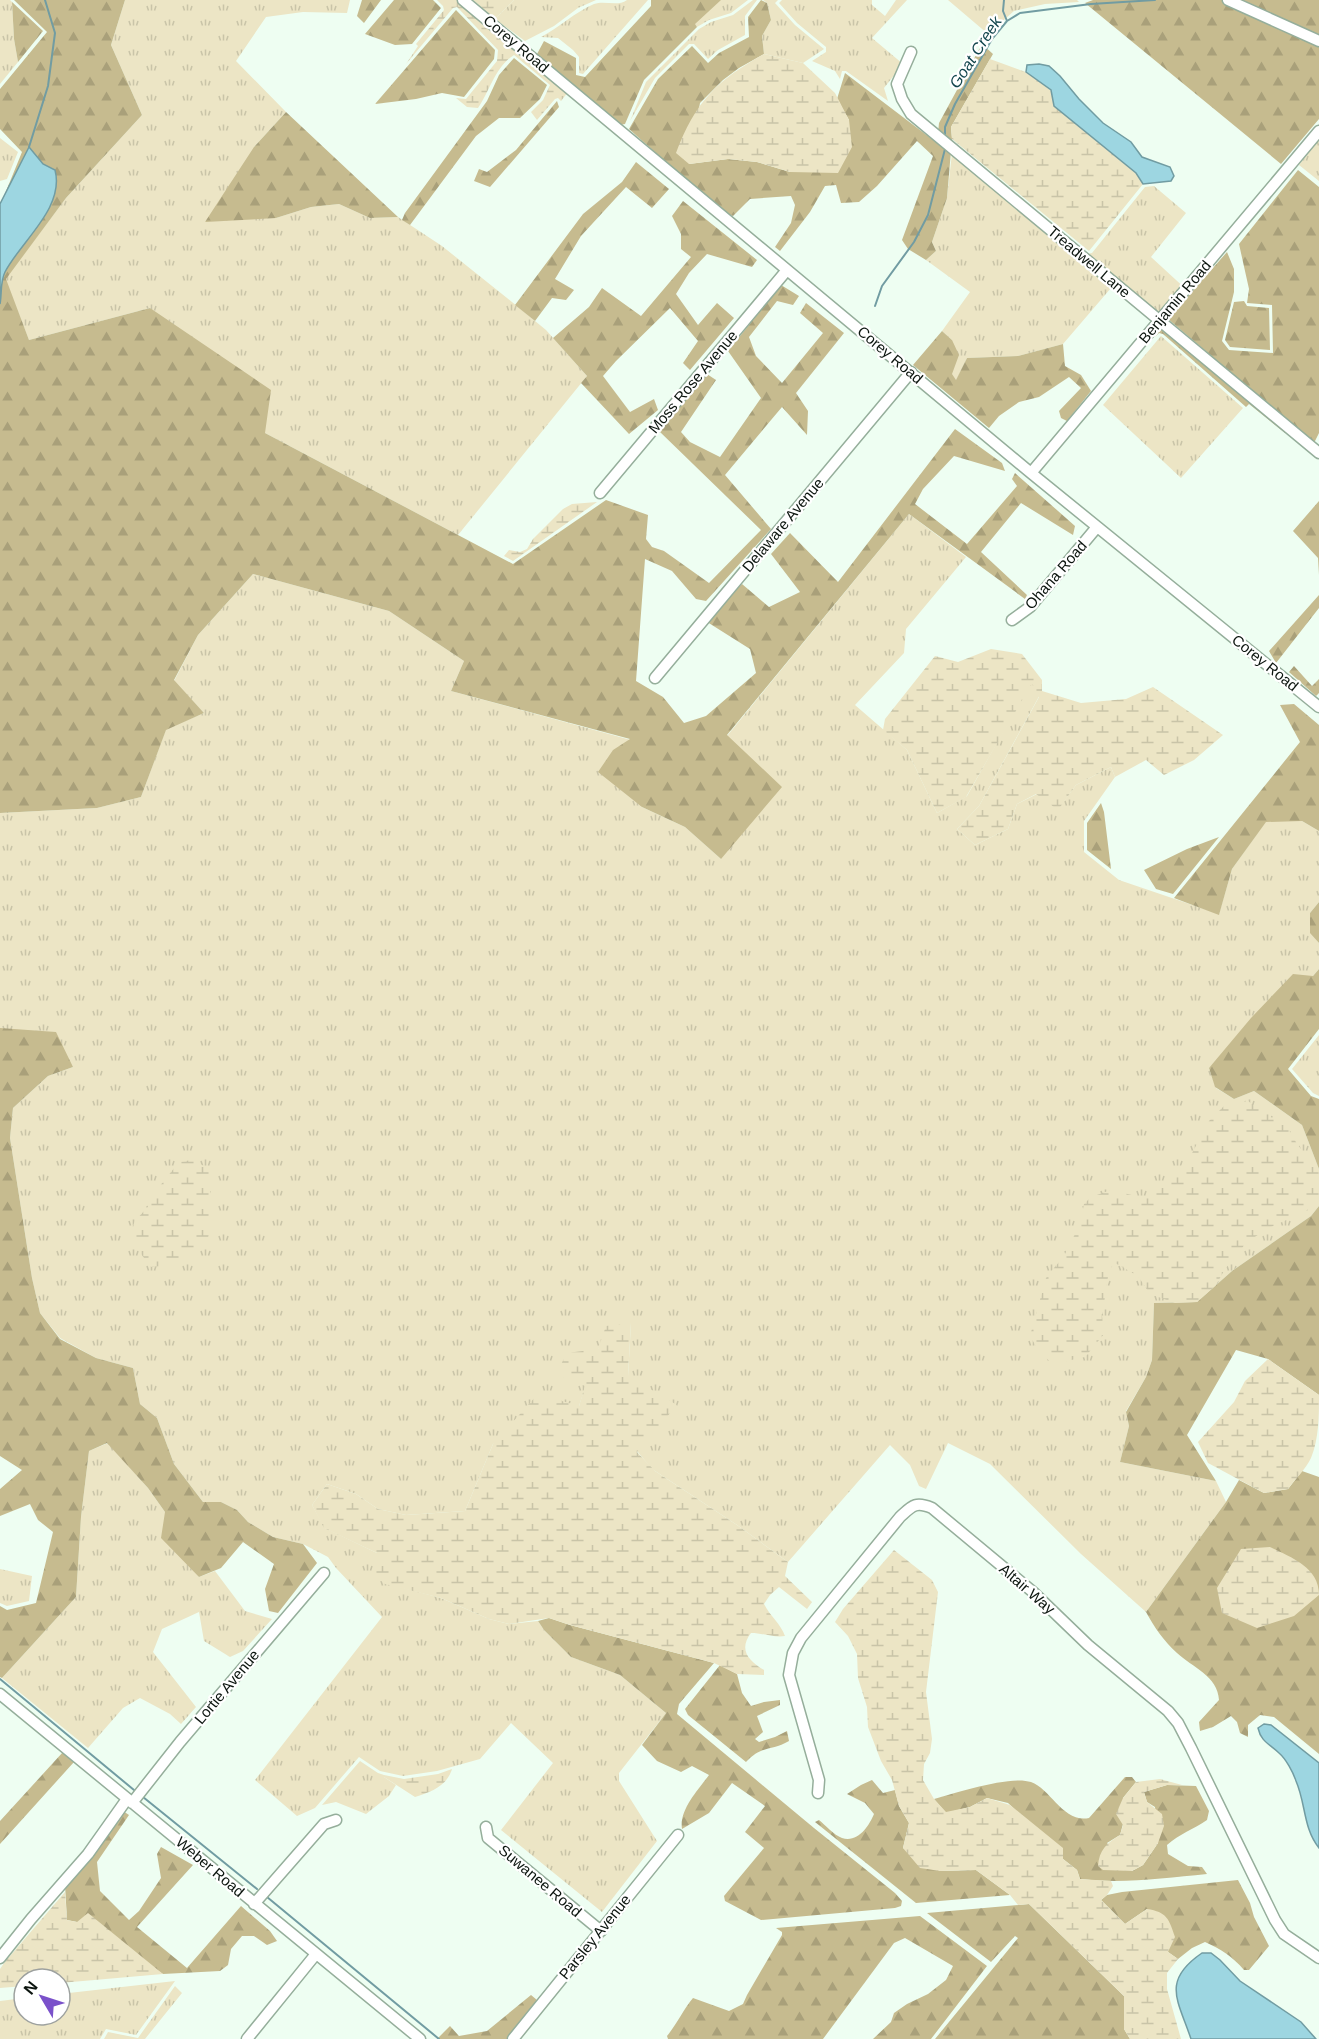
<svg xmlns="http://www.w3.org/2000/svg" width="1319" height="2039" viewBox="0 0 1319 2039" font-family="Helvetica,sans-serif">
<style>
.grass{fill:url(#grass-tufts)}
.forest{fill:url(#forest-firs)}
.wetland{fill:url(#wetland-marsh)}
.water{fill:#9dd6e1;stroke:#719ca2;stroke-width:1.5}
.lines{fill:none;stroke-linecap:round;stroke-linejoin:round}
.stream{stroke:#719ca2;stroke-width:2}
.minor-casing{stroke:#95ae9b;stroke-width:13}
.minor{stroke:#fff;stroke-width:10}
.labels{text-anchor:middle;stroke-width:4.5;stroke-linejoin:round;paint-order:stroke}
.street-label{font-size:15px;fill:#0b140e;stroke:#fff}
.water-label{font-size:16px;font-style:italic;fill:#12454d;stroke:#fff}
</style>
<defs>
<pattern id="grass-tufts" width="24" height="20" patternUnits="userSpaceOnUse" patternTransform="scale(1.5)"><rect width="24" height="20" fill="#ece5c5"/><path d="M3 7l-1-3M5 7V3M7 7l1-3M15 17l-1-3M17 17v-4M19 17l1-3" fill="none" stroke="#c9c4a8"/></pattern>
<pattern id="forest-firs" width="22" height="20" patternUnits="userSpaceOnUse" patternTransform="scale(1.5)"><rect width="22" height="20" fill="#c6bb8f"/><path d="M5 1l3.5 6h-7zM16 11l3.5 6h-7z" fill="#a9a07a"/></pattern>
<pattern id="wetland-marsh" width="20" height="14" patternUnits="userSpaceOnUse" patternTransform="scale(1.5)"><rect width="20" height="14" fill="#ece5c5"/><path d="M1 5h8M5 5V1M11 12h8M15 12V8" fill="none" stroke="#c9c4a8"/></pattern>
</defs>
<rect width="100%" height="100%" fill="#eefef2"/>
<path class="grass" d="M0 0H10L12 2 14 39 18 62 0 84Z
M125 0H350L347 13 303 12 266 17 236 61 286 112 254 147 276 218 311 207 339 204 370 218 398 217 442 246 507 298 546 330 587 376 458 535 265 433 150 308 29 340 5 279 66 198 142 115 111 45Z
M514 0H596L578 8 554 26 525 41 495 19Z
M627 0H648L583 74 579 73V57L573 50 558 38 541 37C560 27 575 12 594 4 605 0 617 7 627 0Z
M719 0H748L731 13 709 20 697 27 693 22Z
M753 0H757L745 16V35L718 50 708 59 694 44H689L655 78 630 121 646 82 699 29 711 22 733 15Z
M763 0H778L775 3 795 25 824 49 803 63 764 54 762 36 771 20 767 3Z
M782 0H872V5L885 16 896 0H907L872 38 903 64 884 88 888 101 846 71H842L840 79 835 71 812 61 826 52V47L797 23 779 3Z
M948 0H1077L1079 2 1045 4 1014 11 988 34Z
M0 138 18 152 7 179 0 181Z
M1319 139V181L1299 165Z
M952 153 1111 288 1063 344 1018 356 967 358 956 381 951 374 952 340 942 331 970 292 926 260 936 251 932 242 947 198Z
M1154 186 1186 213 1151 257 1188 291 1165 319 1087 254 1092 253 1145 187Z
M1161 336 1243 408 1181 478 1103 405Z
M909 514 966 557 906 629 904 653 855 705 907 750 937 813 967 796 1031 682 1042 691 979 806 957 829 975 845 1008 829 1017 804 1037 794 1058 809 1076 785 1111 767 1115 777 1084 821V852L1119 880 1219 914 1232 869 1266 821H1302L1319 831V902L1310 913V932L1319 943V969L1313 976 1209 1068 1216 1088 1234 1099 1254 1091 1302 1125 1319 1169V1206L1311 1216 1232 1271 1197 1302 1154 1303 1152 1360 1146 1377 1126 1411 1129 1426 1120 1462 1216 1481 1226 1502 1146 1612 1081 1554 990 1464 948 1443 926 1489 919 1486 910 1465 890 1445 788 1562 737 1525 652 1469 637 1451 628 1376 631 1323 598 1349 579 1406 493 1444 465 1511 406 1515 378 1509 356 1494 327 1484 312 1505 325 1528 377 1553 385 1583 441 1598 489 1619 509 1624 538 1621 544 1630 571 1657 620 1675 666 1713 619 1773V1781L657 1841 602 1912 501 1830 553 1763 511 1723 480 1759 437 1771 403 1776 380 1771 359 1757 315 1808 297 1816 255 1780 382 1617 336 1568 328 1557 303 1544 273 1537 248 1522 237 1510 221 1502H203L174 1464 157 1418 140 1404 133 1368 96 1358 60 1338 40 1313 32 1278 10 1138 13 1108 48 1076 73 1067 0 1028V813L97 808 141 797 166 729 204 713 174 681 198 635 253 574 389 611 464 661 451 691 631 740 642 807 685 827 721 859 727 736Z
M1319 1035V1096L1313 1093 1292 1069Z
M108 1443 148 1488 165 1512 199 1577 215 1571 245 1611 272 1619 243 1651 230 1657 204 1641 199 1612 162 1629 153 1652 196 1707 181 1724 170 1714 140 1698 123 1708 88 1748 2 1678 76 1597 81 1517 89 1451Z
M0 1569 32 1576 29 1601 7 1606 0 1603Z
M360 1761 378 1773 384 1775V1777L396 1785 389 1796 366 1814 336 1802 322 1805Z
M175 1981 136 2035 106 2029 100 2039H0V2001L24 1998V2015H60V1994Z
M175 1986 182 1993 145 2039H104L108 2032 138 2038Z"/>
<path class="forest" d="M14 0H125L111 45 142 115 66 198 6 279 29 340 150 308 271 390 265 433 513 564 606 500 648 515 646 539 652 547 664 551 709 583 761 530 659 431 707 374 716 380 681 432 690 442 720 457 761 398 728 351 781 285 799 296 793 305 777 301 749 337 756 356 782 383 823 333 800 313 806 303 844 333 796 393 808 411 807 435 782 407 725 475 771 529 706 601 696 599 672 571 645 559 636 681 663 697 684 723 706 716 756 673 750 649 704 620 742 584 769 607 800 592 771 554 790 533 838 582 955 429 1002 463 1005 471 954 456 923 489 915 504 967 544 1017 486 1012 479 1015 473 1075 526 1073 535 1021 503 981 552 1027 595 1025 599 909 514 727 735 782 787 721 859 685 827 642 807 598 772 613 750 630 739 451 691 464 661 389 611 253 574 198 635 174 680 204 713 166 730 141 797 97 808 0 813V206L22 152 0 129V89L47 32Z
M362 0H381L364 23 357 16Z
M394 0H433L441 8 412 44 395 45 365 34Z
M651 0H721L695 24 697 27 644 80 625 124 620 125 537 54 544 41 576 58V75L585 77 651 6Z
M761 0 767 3 771 20 762 36 764 54 739 68 723 80 700 103 689 164 728 159 757 162 790 172 849 120 837 99 845 73 937 143 939 123 982 44 993 54 951 127 952 139 947 198 932 242 936 251 926 260 908 249 902 240 933 156 917 141 877 186 859 202 841 203 836 185 825 186 810 212 780 251 775 247 791 223 795 205 791 196 750 199 733 216 721 211 629 129 658 79 692 46 708 63 719 53 749 37 748 17Z
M1093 0H1319V119L1281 164 1085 3Z
M12 2 43 31 18 62 14 39Z
M456 10 495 50 494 59 464 97 442 93 416 99 375 104Z
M514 58 547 85 540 99 520 118H499L476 136 410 225 402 220 405 213 487 101 499 75Z
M557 101 559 107 490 187 474 181 479 169 487 172 516 150Z
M286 112 398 217 370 218 339 204 311 207 276 218 205 222 254 147Z
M636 162 669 189 652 208 626 187 581 236 555 279 574 290 566 300 552 298 535 321 515 305 583 214 622 182Z
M1298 170 1319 187V433L1314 443 1168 319 1227 252 1234 269V292L1222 341 1229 350 1273 353 1272 305 1247 303 1249 289 1239 244Z
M683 201 757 260 752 267 707 254 689 273 676 294 698 325 717 303 734 318 690 370 683 363 698 341 670 308 616 361 603 376 630 412 654 399 658 410 629 434 581 383 587 376 553 338 589 307 602 288 641 316 691 257 681 249V234L672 216Z
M1244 301 1247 306 1269 308 1270 350 1230 347 1225 340 1234 302Z
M1165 324 1291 427 1285 433 1249 404 1246 407 1163 334 1159 333 1155 337Z
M942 331 952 340 959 355 952 374 956 380 967 358 1018 356 1063 344 1065 366 1081 375 1091 391 1067 421 1061 418 1059 411 1081 388 1069 377 1039 397 1019 402 999 416 989 428 913 365Z
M1319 501V575L1318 558 1293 531Z
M1319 595V608L1276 663 1269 651Z
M1294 666 1312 686 1319 679V693L1316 696 1289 672Z
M1294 704 1319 725V831L1302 821 1266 822 1232 869 1219 915 1174 898 1300 742 1280 705Z
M1101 803 1104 812 1111 869 1087 850V823Z
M1219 837 1173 894 1156 889 1144 870 1187 849Z
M1319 902V943L1310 933V913Z
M1319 969V1029L1288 1069 1311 1096 1319 1099V1169L1302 1125 1254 1091 1234 1099 1215 1087 1209 1068 1251 1018 1293 974 1313 976Z
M0 1028 56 1032 73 1067 48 1076 13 1108 10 1138 32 1278 40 1313 60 1339 96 1358 133 1368 140 1404 157 1418 174 1464 203 1502H221L237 1510 248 1522 273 1537 303 1544 317 1563 278 1613 269 1611 265 1589 274 1564 243 1542 221 1568 199 1577 161 1538 165 1512 148 1488 107 1443 89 1451 81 1517 76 1597 2 1678 0 1677V1606L7 1610 36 1603 53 1532 38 1520 30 1504 0 1516V1489L22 1470 0 1456Z
M1319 1206V1395L1268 1359 1236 1350 1187 1435 1216 1481 1120 1462 1129 1426 1126 1412 1146 1377 1152 1360 1154 1303 1197 1302 1232 1271 1311 1216Z
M1302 1471 1319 1477V1754L1274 1717 1260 1715 1248 1725V1737L1240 1733 1237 1722 1231 1716 1213 1727 1200 1731 1199 1722 1219 1700C1218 1676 1192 1667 1177 1653 1164 1641 1154 1627 1146 1612L1226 1502 1239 1480 1264 1493 1288 1489Z
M549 1618 570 1625 714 1663 679 1704 677 1714 814 1828 895 1893 902 1901 901 1906 895 1908 761 1920 725 1901 724 1896 764 1848 745 1832 765 1806 732 1783 709 1813 682 1829C679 1810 698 1790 709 1775L692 1766 681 1772 657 1761 642 1745 666 1713 620 1675 571 1657 544 1630 538 1621Z
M720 1665 737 1674 742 1693 751 1706 764 1702 780 1700V1705L757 1716 763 1732 755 1739 759 1742 775 1737 787 1731 789 1741C772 1751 762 1745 746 1762L688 1715 685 1709Z
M63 1752 74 1762 0 1844V1821Z
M1125 1777H1132L1136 1782 1123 1798V1824L1120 1835 1107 1843 1132 1871 1143 1865 1158 1843 1155 1807 1147 1802 1144 1792 1167 1785 1196 1786 1209 1811 1207 1820C1194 1829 1179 1834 1167 1845L1168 1854 1188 1866 1202 1867 1207 1874C1165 1878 1122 1884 1080 1879L1077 1870 1063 1859 1022 1816 1008 1803 987 1798 970 1807 946 1813 934 1799C956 1793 1010 1775 1031 1782 1051 1789 1063 1823 1089 1818Z
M872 1780 883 1793 895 1790 899 1806 909 1823 903 1848 940 1871 976 1870 1010 1895 916 1903 815 1822 819 1820C825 1825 834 1835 842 1838 858 1843 869 1826 874 1814L865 1803 847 1794 861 1785Z
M123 1811 129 1815 97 1862 100 1891 129 1920 139 1911 161 1878 157 1854 161 1847 193 1865 137 1927 187 1968 241 1906 270 1931 277 1941 267 1945 254 1936H242L231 1949 228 1965 220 1971 163 1974 77 1922 67 1920 65 1885Z
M1238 1880 1250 1903 1254 1917 1269 1946 1249 1970H1244C1233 1957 1221 1949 1205 1942L1192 1948 1178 1959 1168 1952 1147 1909 1125 1924 1101 1900 1107 1895 1122 1892Z
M1029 1904 1124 1996V2029L1130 2039H935L1018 1938 1015 1936 991 1962 927 1913Z
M920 1916 987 1966 931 2039H873L891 2022 894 2013 907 2004 928 1994 946 1980 953 1966 905 1938 894 1943 823 2039H668L667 2036C677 2024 683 2010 693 1998L729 2011 743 2004 747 1995 782 1935V1932L776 1928Z
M531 1995 537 2000 507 2039H437L450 2026 459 2036 487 2031Z"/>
<path class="wetland" d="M437 0H458L568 92 561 101 558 98 555 99 537 120 531 112 543 100 550 85 514 55C495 67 490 91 478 108L467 107 456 98 466 99 497 61 498 50 457 7 453 8 406 64 418 46 416 44 444 10 443 6Z
M473 0H514L495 19Z
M764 54 803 63 835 93 849 120 852 147 838 173 790 172 757 162 728 159 689 164 676 153C695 102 717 80 764 54Z
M990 59 1031 74 1051 91 1054 106 1136 173 1143 184 1089 251 952 139 951 127Z
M597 502 513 561 504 556 509 550 520 552 527 549 533 539 563 509 572 504Z
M991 649 1022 654 1042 680V691L1081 703 1126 699 1153 687 1223 735 1194 760 1164 775 1146 760 1115 777 1111 767 1076 785 1058 810 1036 794 1017 804 1008 829 975 845 957 829 979 806 1039 697 1032 683 966 797 937 813 907 750 883 730 885 719 935 656 958 662Z
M1248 1101 1268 1116 1285 1123 1297 1144 1319 1171V1199L1306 1211 1267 1229 1247 1242 1225 1269 1216 1285 1197 1302 1175 1303 1150 1294 1138 1276 1115 1263 1109 1270 1102 1316 1104 1334 1085 1357 1053 1364C1043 1356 1036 1347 1030 1336L1046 1278 1064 1256 1080 1224 1084 1204 1091 1197 1111 1190 1144 1198 1189 1159 1209 1121 1225 1105Z
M192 1160 202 1165 212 1174C209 1186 210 1195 211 1207 214 1254 194 1263 151 1267L131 1241 132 1228 135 1221 154 1200 155 1192 179 1162Z
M631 1323 628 1376 677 1405 637 1452 655 1471 737 1525 788 1562 785 1576 812 1602 807 1609 779 1587 770 1595 764 1604C770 1616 781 1624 785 1636 774 1638 763 1633 751 1633 738 1650 749 1661 764 1670V1675L737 1674 714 1663 570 1625 549 1618 509 1624 489 1619 441 1598 385 1584 374 1575 377 1553 324 1528 312 1505 327 1484 356 1494 378 1509 406 1515 465 1511 493 1444 538 1394 579 1406 585 1386 556 1374 567 1353 598 1349 606 1326Z
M1268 1359 1319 1395C1319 1416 1319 1438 1311 1458 1306 1469 1295 1479 1288 1489L1264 1493 1208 1463 1198 1442 1234 1402 1245 1381Z
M1270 1547C1292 1558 1319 1567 1319 1595L1294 1616 1257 1628 1222 1613 1217 1588 1241 1549Z
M894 1550 932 1580 938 1592 926 1692 932 1739 930 1753 924 1764 923 1780 934 1799 946 1812 970 1807 987 1798 1010 1805 1063 1848V1859L1077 1870 1080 1879 1111 1881 1113 1886 1107 1895 1101 1900 1125 1924 1147 1909C1167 1912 1169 1919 1175 1937L1168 1952 1178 1959 1167 1973V1989L1181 2039H1130L1124 2029V1996L1029 1904 1018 1905 1010 1895 976 1870 940 1871 920 1868 903 1848 909 1823 899 1806 892 1780 881 1761 868 1727 867 1707 858 1678 857 1654 848 1636 835 1622 843 1609Z
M452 1769C447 1786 431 1792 415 1797L384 1777V1775L404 1779 438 1774Z
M1160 1779 1182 1785H1167L1144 1792 1147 1802 1162 1814 1164 1826 1158 1843 1143 1865 1132 1871 1103 1870 1098 1866C1099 1850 1107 1843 1120 1835L1123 1825 1116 1814 1123 1798 1136 1782Z
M65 1892 67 1920 77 1922 88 1913 163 1974 60 1983V1979H24V1986L0 1988V1969L4 1963Z"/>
<path class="water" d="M1039 64 1049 66 1060 76 1079 99 1103 123 1131 142 1142 157 1170 167 1174 176 1171 181 1143 184 1136 173 1054 106 1051 90 1026 72 1027 65Z
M29 147 43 164 55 170C65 208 21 241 5 272 0 282 2 294 0 304V204Z
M1264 1724 1271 1725 1319 1763V1848C1303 1828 1306 1804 1296 1781 1293 1772 1286 1759 1279 1753 1270 1744 1261 1742 1258 1728Z
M1202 1953H1211L1220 1960 1240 1981 1301 2022 1316 2039H1191C1178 2000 1161 1981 1202 1953Z"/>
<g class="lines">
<path class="stream" d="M1004 0 1003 11 1007 21
M945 135V127L955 104 992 39 1007 21 1020 13 1091 4 1155 0
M29 147 48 86 55 33 45 0
M875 306 882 286 914 242 928 215 945 149
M0 1679 134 1790
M143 1797 257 1889
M267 1897 439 2039"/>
<g class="minor-casing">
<path id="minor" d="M463 0 1031 473 1319 707
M1228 0 1319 41
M911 52 897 84 902 99 911 114 1319 453
M1031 473 1319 131
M600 493 787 270
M1012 620 1030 607 1097 527
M655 678 911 372
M0 1694 420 2039
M818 1793 819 1780 789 1675 793 1653 801 1638 900 1517C912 1506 915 1501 932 1508L1033 1592 1088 1645 1168 1711 1178 1723 1191 1748 1275 1920 1284 1934 1319 1958
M132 1803 180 1742 324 1573
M486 1827 488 1838 601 1931
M254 1904 324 1824 336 1820
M0 1958 31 1919 88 1854 127 1799
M247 2039 316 1954
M513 2039 678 1835"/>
</g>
<use href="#minor" class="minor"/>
</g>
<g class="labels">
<g class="street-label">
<text transform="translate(516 44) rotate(40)" y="5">Corey Road</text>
<text transform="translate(1089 262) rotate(40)" y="5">Treadwell Lane</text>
<text transform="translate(1175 302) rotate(-50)" y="5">Benjamin Road</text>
<text transform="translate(890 355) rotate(40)" y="5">Corey Road</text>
<text transform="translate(693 382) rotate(-50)" y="5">Moss Rose Avenue</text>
<text transform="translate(783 525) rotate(-50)" y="5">Delaware Avenue</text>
<text transform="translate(1056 575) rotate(-49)" y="5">Ohana Road</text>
<text transform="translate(1265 663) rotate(39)" y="5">Corey Road</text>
<text transform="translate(1027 1589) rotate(41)" y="5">Altair Way</text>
<text transform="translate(227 1687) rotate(-50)" y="5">Lortie Avenue</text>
<text transform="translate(210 1867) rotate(40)" y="5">Weber Road</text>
<text transform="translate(540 1881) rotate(40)" y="5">Suwanee Road</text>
<text transform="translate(595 1937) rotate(-51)" y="5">Parsley Avenue</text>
</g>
<g class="water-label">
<text transform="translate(975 52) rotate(-57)" y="6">Goat Creek</text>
</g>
</g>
<g transform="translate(42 1997) rotate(309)"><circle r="28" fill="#ffffff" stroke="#9da19f" stroke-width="1.5"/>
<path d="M0-4.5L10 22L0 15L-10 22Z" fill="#7a51ca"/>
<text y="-9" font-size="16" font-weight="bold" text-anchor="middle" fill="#0b140e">N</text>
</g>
</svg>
